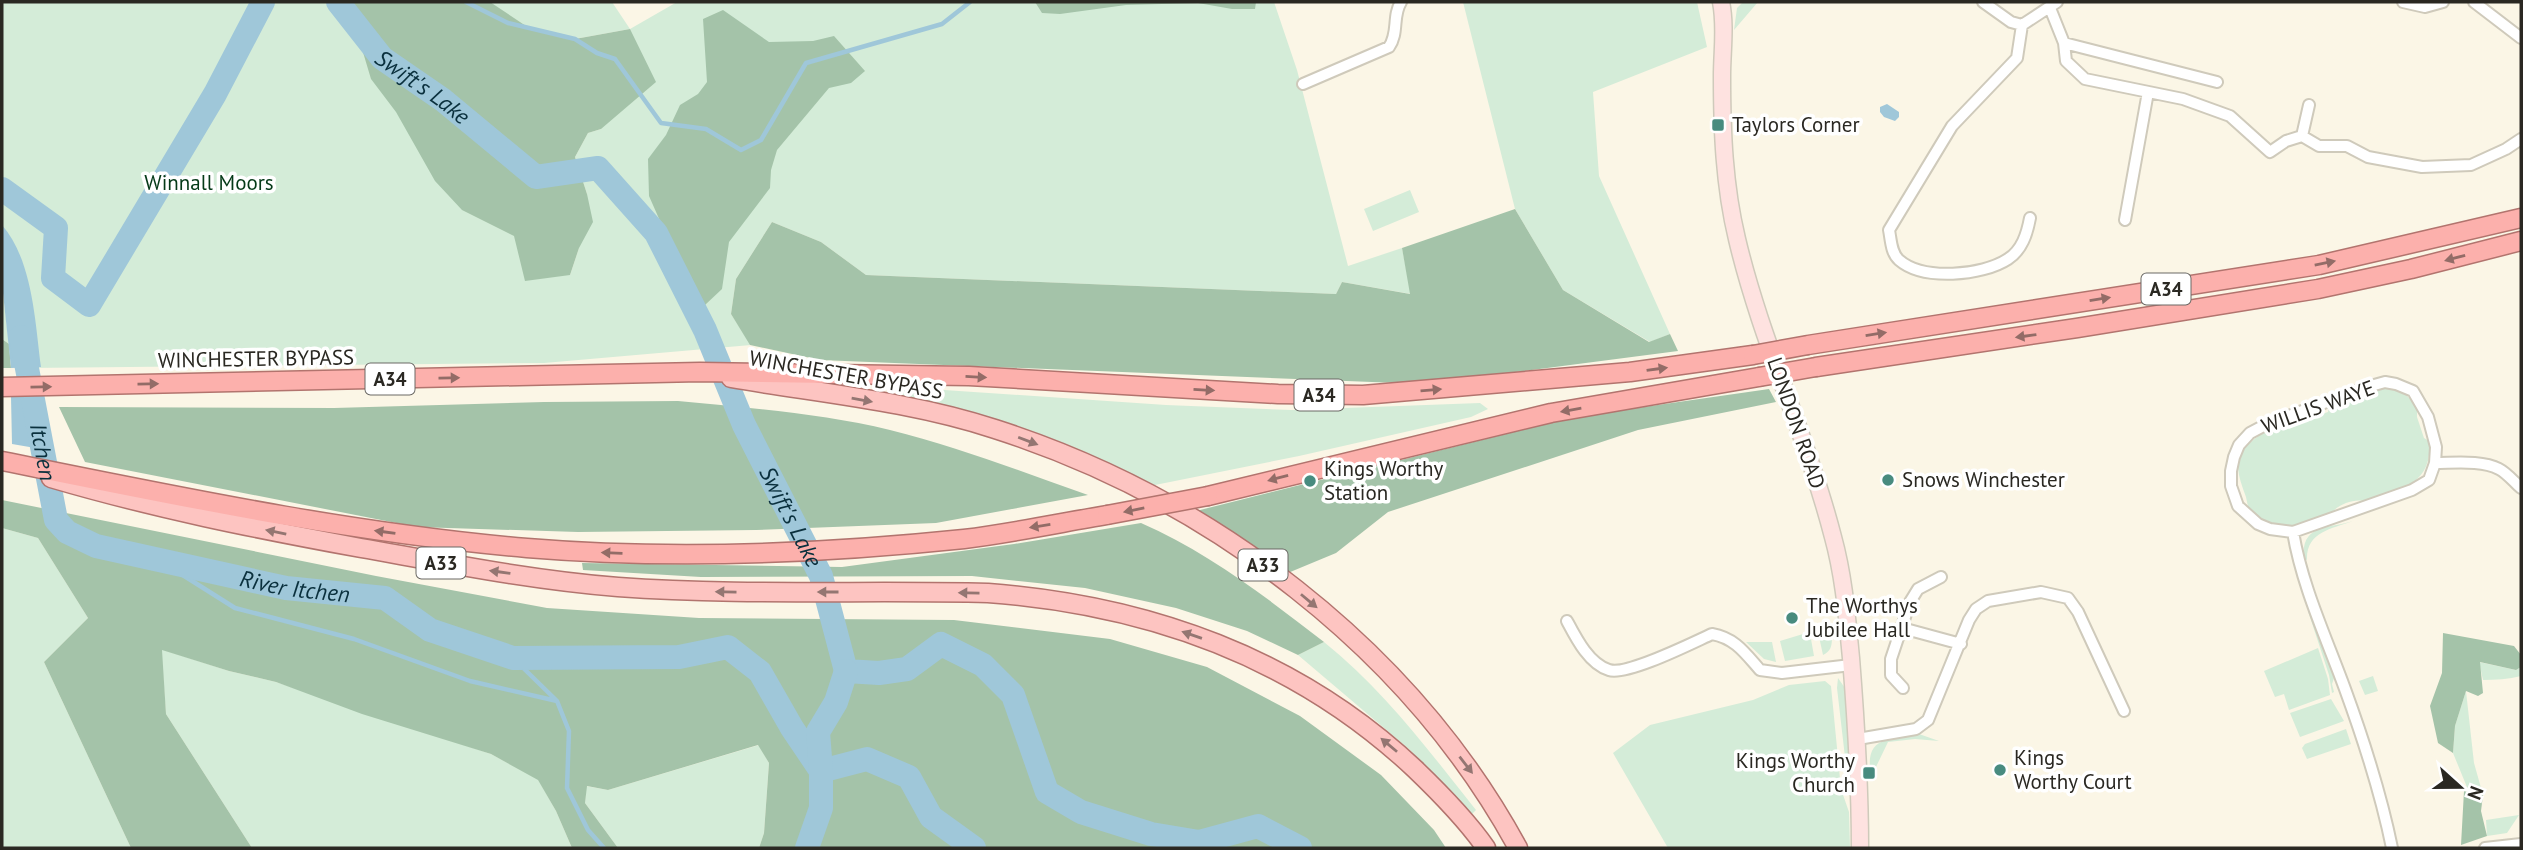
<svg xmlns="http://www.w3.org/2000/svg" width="2523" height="850" viewBox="0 0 2523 850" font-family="'PT Sans',sans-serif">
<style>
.green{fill:#d4ecd8;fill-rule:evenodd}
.forest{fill:#a4c3a9}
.water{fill:#9fc7d9}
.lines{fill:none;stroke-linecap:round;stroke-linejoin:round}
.stream{stroke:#9fc7d9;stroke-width:4.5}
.river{stroke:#9fc7d9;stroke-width:24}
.minor-casing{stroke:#cfcabb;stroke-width:14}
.secondary-casing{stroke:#cfcabb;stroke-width:19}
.primary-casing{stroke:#b2746e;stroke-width:21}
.trunk-casing{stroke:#b2746e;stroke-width:21}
.minor{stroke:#fff;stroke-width:10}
.secondary{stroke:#fee2e0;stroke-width:16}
.primary{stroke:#fdc4c1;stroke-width:18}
.trunk{stroke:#fcb0ac;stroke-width:18}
.trunk-bridge-casing{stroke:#b2746e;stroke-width:21;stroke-linecap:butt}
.trunk-bridge{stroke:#fcb0ac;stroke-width:18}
.oneway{fill:#936c67}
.oneway2{fill:#947672}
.poi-dot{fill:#488b7f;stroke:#fff;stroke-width:2.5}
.labels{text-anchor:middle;stroke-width:7;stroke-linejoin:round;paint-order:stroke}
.shield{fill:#fff;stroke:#6a6864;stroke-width:2}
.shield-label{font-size:19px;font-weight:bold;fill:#2a2822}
.poi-label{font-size:21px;fill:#2a2822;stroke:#fff;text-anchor:start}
.park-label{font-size:21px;fill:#053a18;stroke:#fff}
.street-label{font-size:21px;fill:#2a2822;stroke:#fff}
.water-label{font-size:23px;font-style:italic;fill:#0a303d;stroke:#fff}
</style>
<rect width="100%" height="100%" fill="#fbf6e6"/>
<path class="green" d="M2 2H612L630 29 677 2H1274L1297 70 1348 266 1402 248 1411 294 1342 282 1336 294 866 275 821 242 772 222 736 279 731 314 751 345 544 363 27 368 2 262ZM530 28 575 39 630 29 601 129 588 133 575 157 587 194 579 248 570 275Z
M1463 2H1697L1707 47 1593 92 1599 176 1670 334 1650 342 1563 290 1515 209Z
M1743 2H1758L1734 30 1737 8Z
M1410 190 1419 212 1373 231 1364 209Z
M2 284V286L9 344 2 339Z
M900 387 1166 405 1291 410 1480 403 1488 409 1471 417 1299 456 1150 486 1006 422 901 398Z
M2386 388C2401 390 2409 395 2417 408V417L2424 438 2429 441C2433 487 2399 488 2363 501 2353 499 2337 505 2331 514 2317 518 2299 527 2284 527 2273 526 2258 520 2251 512 2248 508 2247 502 2246 497 2239 477 2231 460 2250 443 2271 422 2302 422 2328 412L2329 407Z
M2353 521C2331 529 2306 532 2307 560L2304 559C2300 523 2330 529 2353 521Z
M2 528 38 538 88 618 44 662 131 848H2Z
M2308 611 2312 616 2334 678 2332 684 2334 692 2332 693 2329 675Z
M1818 632 1825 637H1832C1832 646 1831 651 1823 655Z
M1803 634 1811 639 1814 656 1785 661 1780 641Z
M1324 642C1384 690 1429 751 1476 810L1471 815 1410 750 1298 655Z
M1746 642H1772L1776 662 1764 659Z
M2318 648 2328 679 2330 695 2289 710 2284 694 2275 697 2264 671Z
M161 649 229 671 276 682 491 754 538 779 556 811 572 848H252L166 714Z
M2479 662 2516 670 2521 667V676C2509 679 2495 680 2483 680Z
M2373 676 2378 691 2365 695 2359 681Z
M1838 678 1847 691 1852 784 1848 783 1837 688Z
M1825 681 1831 686 1841 789 1849 812 1850 848H1668L1613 753 1650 725 1753 700 1789 685Z
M2466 691 2474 763 2483 795 2469 792 2453 753 2455 726Z
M2331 699 2344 721 2300 737 2290 713Z
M2346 729 2351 744 2307 759 2302 748 2305 744Z
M1919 734 1939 741 1915 739 1888 742 1875 769 1873 772 1870 769C1867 734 1893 741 1919 734Z
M759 745 769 763 764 833 759 848H618L585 803 586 786 608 790Z
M2519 815 2507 833 2487 836 2486 820Z"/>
<path class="forest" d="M348 2H490L529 28 575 39 630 29 656 82 601 129 588 133 575 157 587 194 593 222 579 248 570 275 525 281 514 236 462 210 435 181 396 112 371 79Z
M1035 2H1256L1255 9H1232L1198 3 1126 5 1060 14 1042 13Z
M723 10 769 42 813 41 834 36 865 71 851 83 829 88 777 150 771 170 770 188 729 242 722 289 705 305 664 230 649 196 648 159 666 135 680 105 698 94 707 82 703 19Z
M1515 209 1563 290 1649 342 1670 334 1678 351 1423 384 820 360 750 345 731 314 736 279 772 222 821 242 866 275 1336 294 1342 282 1410 294 1402 248Z
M2 339 9 344 11 368H2Z
M1769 389 1776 402 1638 430 1388 512 1336 553 1283 575 1192 512 1574 417Z
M678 401C748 408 821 413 890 430 958 447 1023 472 1088 495L936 523 756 530 578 532 417 527 85 462 59 407 334 408 544 402Z
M2 500 376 576 547 608 699 618 954 620 1110 639 1207 667 1300 716 1381 775 1434 830 1446 848H759L764 833 769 763 758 745 608 790 587 786 585 803 618 848H572L556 811 538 780 491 754 362 714 276 682 229 671 162 650 166 714 252 848H131L44 662 88 618 38 538 2 528Z
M1141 523C1208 552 1267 598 1324 642L1298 655 1247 631 1176 608 1085 588 972 576 701 577 583 570 582 563 842 567 1014 544Z
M2443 633 2514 646 2521 655V667L2516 670 2480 662 2483 693 2478 696 2466 691 2455 726 2453 753 2438 743 2430 706 2442 673Z
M2464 791 2483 795 2481 811 2487 836 2461 845Z"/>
<path class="water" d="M1887 104 1899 112V117L1895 121 1884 117 1880 112V107Z
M2 225C33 261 35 322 41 367L11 368 2 284Z
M11 397H42L47 450 12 444Z"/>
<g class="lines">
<path class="stream" d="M466 2 508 23 575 39 597 53 615 59 661 123 706 129 741 150 761 140 806 63 942 24 970 2
M162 562 235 608 354 639 470 681 557 701 569 731 567 788 588 830 604 848
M513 658 556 700"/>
<g class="river">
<path id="s1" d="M338 2 382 58 443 100 536 177 598 168 656 233 705 330 744 425 821 576 846 671 879 673 907 669 941 644 983 665 1013 695 1047 792 1081 812 1151 834 1199 842 1258 826 1300 848"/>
<path d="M2 189 56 228 53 278 89 305 215 94 263 2"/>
<path id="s2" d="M21 337 56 520 67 532 96 546 286 588 385 598 430 630 513 658 679 657 728 647 760 672 792 728 821 771"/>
<path d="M821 771 867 759 909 777 931 817 974 848"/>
<path d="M807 848 821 808V771L818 732 836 702 846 671"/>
</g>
<g class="minor-casing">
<path id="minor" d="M1983 2 2011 22 2022 25
M2403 2 2425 7 2443 2
M2474 2 2521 38
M2050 8 2064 43 2066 61 2085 79 2183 99 2230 116 2270 152 2286 141 2302 136
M2064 43 2217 82
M1303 84 1389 47C1399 33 1392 16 1401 2
M2309 105 2302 136 2319 146H2347L2368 157 2422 167 2471 165 2506 149 2521 139
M2030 218C2027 234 2022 250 2008 259 1982 276 1923 281 1899 260 1891 253 1891 240 1889 230L1952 126 2017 58 2022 25 2057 2
M2125 220 2148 92
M2385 382 2396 384 2413 391 2428 417 2436 447 2435 463 2429 480 2412 490 2293 532 2270 529 2258 524 2238 506 2231 486V471L2234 457 2239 445 2250 433 2267 424 2367 387Z
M2435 463C2455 463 2482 460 2499 469 2507 473 2514 482 2521 488
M2293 532C2302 586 2326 637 2345 689 2364 741 2381 794 2392 848
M1567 621C1576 638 1589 664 1609 670 1627 676 1692 643 1712 634 1735 638 1745 653 1760 670L1782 673 1851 665
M1902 628 1961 644
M1903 688 1891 675V659L1910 602 1918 589 1941 577
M1858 739 1916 729 1928 720 1969 620 1976 609 1988 601 2041 592 2068 598 2078 612 2124 711
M2485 848 2521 844"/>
</g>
<g class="secondary-casing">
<path id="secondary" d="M1721 2C1726 26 1722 51 1722 76 1722 131 1724 185 1737 239 1761 341 1807 436 1833 537 1844 577 1847 617 1851 658 1856 721 1860 784 1860 848"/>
</g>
<g class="primary-casing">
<path id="primary" d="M731 378C818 393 910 401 995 429 1210 498 1409 648 1518 848
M51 478C153 508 257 529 361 548 446 563 531 580 618 587 741 596 865 590 988 593 1148 605 1297 658 1415 769 1440 793 1466 819 1486 848"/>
</g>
<g class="trunk-casing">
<path id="trunk" d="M1808 345 2319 265 2521 218
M1816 367 2077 328 2318 289 2411 269 2521 241
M2 387 700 372 969 376 1278 394 1363 395 1630 372 1753 355
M2 461C176 496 350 533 527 548 672 560 819 554 964 539 1012 533 1060 523 1107 515
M1208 496 1551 413 1759 377"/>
</g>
<use href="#minor" class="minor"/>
<use href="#secondary" class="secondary"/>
<use href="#primary" class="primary"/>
<use href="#trunk" class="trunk"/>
<g class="trunk-bridge-casing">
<path id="trunk-bridge" d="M1753 355 1808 345
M1759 377 1816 367
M1107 515 1208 496"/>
</g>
<use href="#trunk-bridge" class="trunk-bridge"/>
</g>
<defs><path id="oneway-solid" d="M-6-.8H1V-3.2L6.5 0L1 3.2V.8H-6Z" transform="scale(1.75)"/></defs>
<g class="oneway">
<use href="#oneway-solid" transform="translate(2455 258) rotate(165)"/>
<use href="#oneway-solid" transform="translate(2325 263) rotate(-11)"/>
<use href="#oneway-solid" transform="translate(2100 299) rotate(-9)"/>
<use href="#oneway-solid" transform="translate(1876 334) rotate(-9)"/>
<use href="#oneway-solid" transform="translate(2026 336) rotate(172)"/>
<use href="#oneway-solid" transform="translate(1657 369) rotate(-8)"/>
<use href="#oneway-solid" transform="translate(976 377) rotate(3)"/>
<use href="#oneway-solid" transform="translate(449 378) rotate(-1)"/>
<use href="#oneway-solid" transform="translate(148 384) rotate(-1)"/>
<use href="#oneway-solid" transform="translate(41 387) rotate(-1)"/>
<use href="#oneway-solid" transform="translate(1204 390) rotate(3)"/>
<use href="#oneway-solid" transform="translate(1431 390) rotate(-5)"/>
<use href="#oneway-solid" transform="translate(1571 410) rotate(170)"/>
<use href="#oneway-solid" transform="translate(1278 478) rotate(165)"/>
<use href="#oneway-solid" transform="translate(1134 510) rotate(169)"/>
<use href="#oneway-solid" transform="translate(1040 526) rotate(171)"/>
<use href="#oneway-solid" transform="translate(385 532) rotate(-172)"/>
<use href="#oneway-solid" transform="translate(612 553) rotate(-178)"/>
</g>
<g class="oneway2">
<use href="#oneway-solid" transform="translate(862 400) rotate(10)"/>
<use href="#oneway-solid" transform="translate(1028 441) rotate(21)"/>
<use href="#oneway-solid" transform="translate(276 532) rotate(-168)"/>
<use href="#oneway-solid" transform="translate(500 572) rotate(-172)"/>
<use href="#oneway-solid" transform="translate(726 592) rotate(-179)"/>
<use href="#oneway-solid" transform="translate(828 592) rotate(180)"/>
<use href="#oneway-solid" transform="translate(969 593) rotate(-179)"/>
<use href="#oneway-solid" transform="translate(1309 601) rotate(40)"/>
<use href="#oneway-solid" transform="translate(1192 635) rotate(-161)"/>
<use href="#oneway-solid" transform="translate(1389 745) rotate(-140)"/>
<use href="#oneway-solid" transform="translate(1466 765) rotate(52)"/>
</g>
<g class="poi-dot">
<rect x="1711" y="118" width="14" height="14" rx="3.5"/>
<circle cx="1888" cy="480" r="7"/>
<circle cx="1310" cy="481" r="7"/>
<circle cx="1792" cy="618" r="7"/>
<circle cx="2000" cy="770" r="7"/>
<rect x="1862" y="766" width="14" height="14" rx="3.5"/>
</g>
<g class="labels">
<g class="shield">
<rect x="2141.5" y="273.5" width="49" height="31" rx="5"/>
<rect x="365.5" y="363.5" width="49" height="31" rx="5"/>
<rect x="1294.5" y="379.5" width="49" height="31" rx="5"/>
<rect x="416.5" y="547.5" width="49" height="31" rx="5"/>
<rect x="1238.5" y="549.5" width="49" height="31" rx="5"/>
</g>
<g class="shield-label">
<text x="2166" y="296">A34</text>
<text x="390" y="386">A34</text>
<text x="1319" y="402">A34</text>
<text x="441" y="570">A33</text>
<text x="1263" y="572">A33</text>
</g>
<g class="poi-label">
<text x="1732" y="132">Taylors Corner</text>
<text x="1324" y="476">Kings Worthy<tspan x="1324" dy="24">Station</tspan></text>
<text x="1902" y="487">Snows Winchester</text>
<text x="1806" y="613">The Worthys<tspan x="1806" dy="24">Jubilee Hall</tspan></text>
<text x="2014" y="765">Kings<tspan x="2014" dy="24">Worthy Court</tspan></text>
<text x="1855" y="768" text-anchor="end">Kings Worthy<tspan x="1855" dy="24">Church</tspan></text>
</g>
<g class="park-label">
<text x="209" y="190">Winnall Moors</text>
</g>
<g class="street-label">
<text transform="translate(256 359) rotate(-1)" y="7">WINCHESTER BYPASS</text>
<text transform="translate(846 375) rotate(10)" y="7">WINCHESTER BYPASS</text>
<text transform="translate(2318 407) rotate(-20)" y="7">WILLIS WAYE</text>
<text transform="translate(1796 423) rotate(71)" y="7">LONDON ROAD</text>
</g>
<g class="water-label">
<text dy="8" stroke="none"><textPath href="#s1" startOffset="121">Swift's Lake</textPath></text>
<text dy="8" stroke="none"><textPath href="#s2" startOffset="117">Itchen</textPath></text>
<text dy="8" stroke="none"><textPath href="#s1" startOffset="730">Swift's Lake</textPath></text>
<text dy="8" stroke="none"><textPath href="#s2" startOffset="438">River Itchen</textPath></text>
</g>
</g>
<rect width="2523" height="850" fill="none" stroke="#2a2822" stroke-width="7"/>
<g transform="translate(2460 787) rotate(111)" stroke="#ffffff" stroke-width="5" paint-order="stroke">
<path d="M0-5L12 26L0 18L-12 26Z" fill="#2a2822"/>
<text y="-10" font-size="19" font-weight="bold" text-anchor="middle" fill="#2a2822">N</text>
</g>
</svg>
